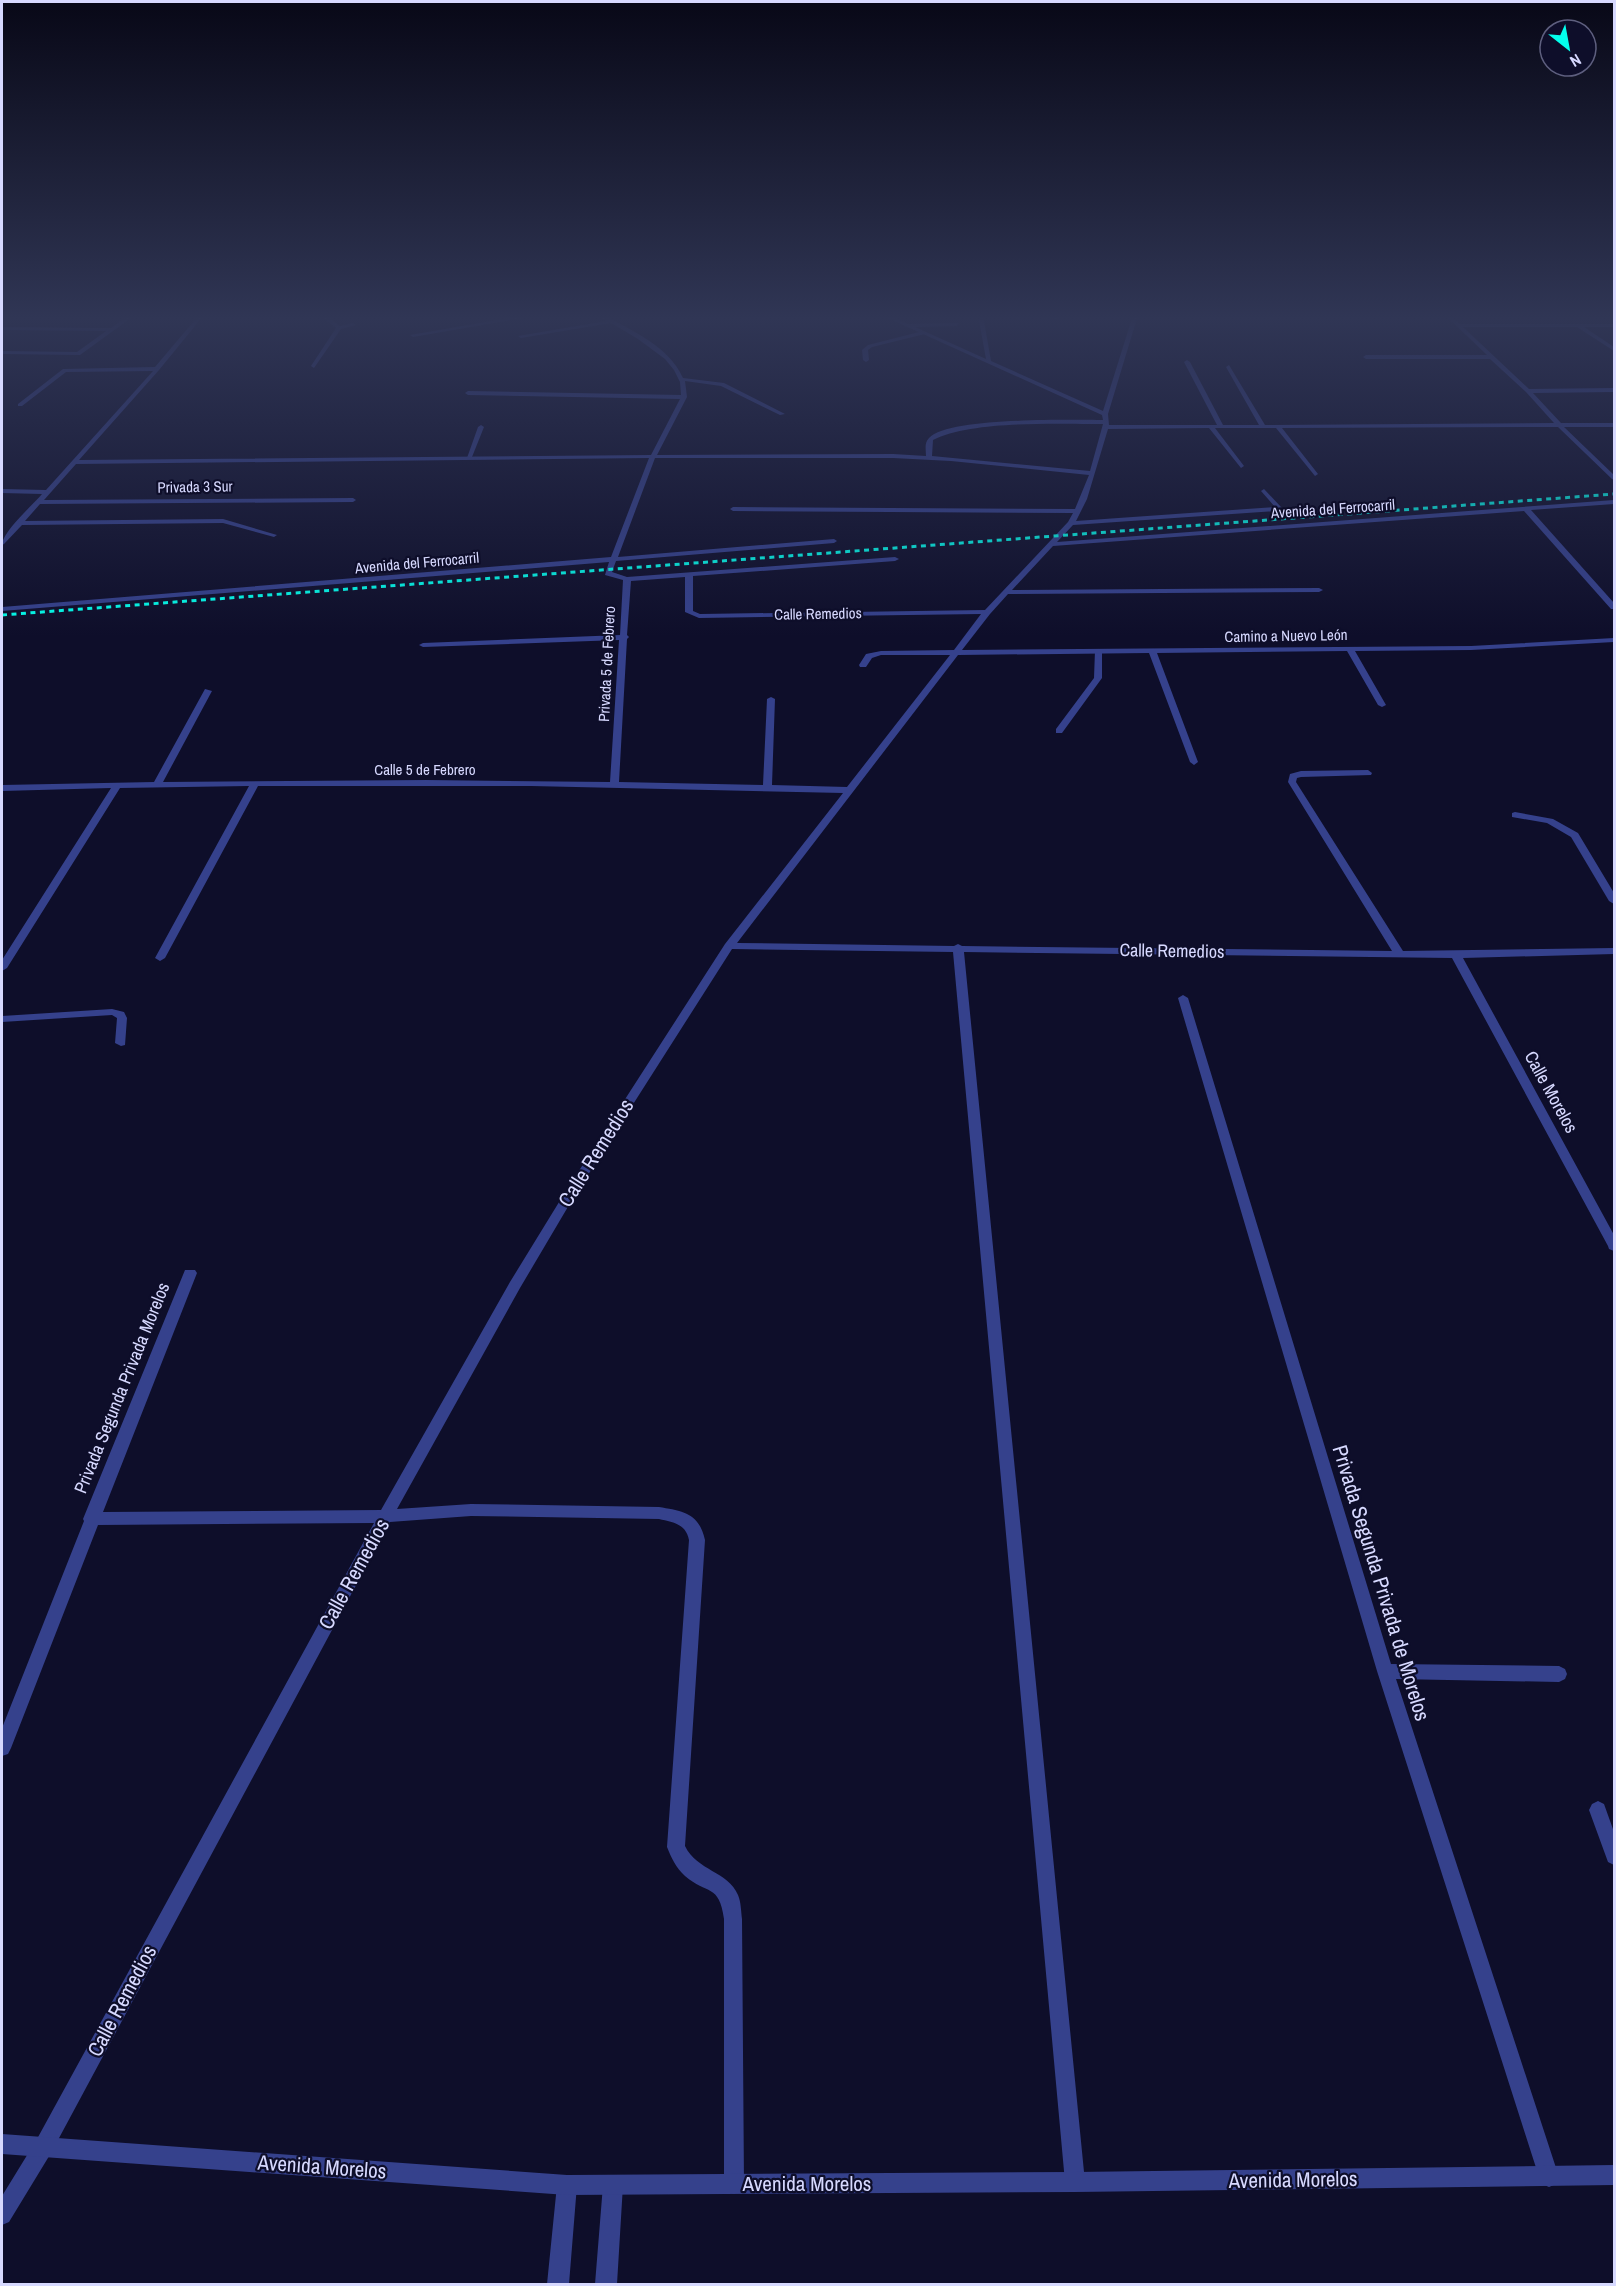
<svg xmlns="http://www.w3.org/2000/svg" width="1616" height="2286" viewBox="0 0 1616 2286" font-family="'Archivo Narrow',sans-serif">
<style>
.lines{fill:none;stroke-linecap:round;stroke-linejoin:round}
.service{fill:#35418c;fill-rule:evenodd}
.minor{fill:#35418c;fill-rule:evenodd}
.tertiary{fill:#35418c;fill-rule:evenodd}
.rail{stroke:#03ffed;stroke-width:3;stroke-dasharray:5 4.5;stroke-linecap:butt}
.labels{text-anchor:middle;stroke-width:4.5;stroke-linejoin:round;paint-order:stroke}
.far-street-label{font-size:15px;fill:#d7d9ff;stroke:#0e0e2a}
.street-label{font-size:18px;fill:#d7d9ff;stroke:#0e0e2a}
.near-street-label{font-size:21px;fill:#d7d9ff;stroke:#0e0e2a}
</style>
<rect width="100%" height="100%" fill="#0e0e2a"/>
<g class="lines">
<path class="service" d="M923 331 925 334 872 347 868 350 869 360 866 362 863 360 862 350 868 345Z
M481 425 484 427 472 457 467 458 478 427Z
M1095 650 1102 652V678L1062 733H1056V729L1094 678Z"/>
<path class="minor" d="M129 315H135L80 355 2 354V351L77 352 106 331 2 330V327L111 328Z
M199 315H204L159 370 79 460 651 455 680 399 468 395 465 393 468 391 681 395 680 382 674 370 665 359 638 339 611 323 521 338 518 336 606 321 597 315H604C632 331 669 346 683 378L724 383 785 414 780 415 721 386 685 381 687 397 657 455 893 454 926 456C926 450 924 443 929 438 949 417 1070 420 1103 420L1102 415 881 315H888L908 324 959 323 957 326 915 327 986 359 978 315H983L991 361 1103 411 1133 315H1138L1108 414 1109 425H1217L1184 362 1187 360 1190 362 1223 425H1259L1226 367 1229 365 1265 425 1554 423 1526 392 1490 359H1366L1363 357 1366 355H1487L1445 315H1450L1460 324H1614V327H1584L1614 347V351L1577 327H1463L1529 389 1614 388V392L1533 393 1561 423H1614V427H1564L1614 475V480L1612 479 1558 427 1282 428 1318 474 1315 476 1276 428H1215L1244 466 1241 468 1209 428 1108 429 1087 499 1076 521 1275 507 1261 491 1264 489 1281 507 1277 511 1073 525 1057 542 1614 500V504L1531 510 1614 603V609H1611L1524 511 1053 546 1012 590 1319 588 1323 590 1319 592 1008 594 990 614 962 650 1471 646 1614 638V642L1471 650 1355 651 1386 705 1382 707 1378 705 1347 651 1157 653 1198 762 1194 765 1190 762 1149 653 958 655 737 943 954 946 958 944 962 946 1392 951 1288 782 1290 774 1301 771 1368 770 1372 773 1371 775 1301 777 1297 778 1296 782 1403 951 1614 948V954L1463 958 1614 1235V1251L1609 1249 1608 1246 1452 958 964 952 1085 2182 1082 2189 1075 2192 1068 2189 1065 2182 953 952 732 949 572 1200 520 1288 397 1509 471 1504 659 1507C683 1511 699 1513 705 1540L685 1846C697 1871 728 1871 738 1895 741 1902 741 1911 742 1919L744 2184 741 2191 734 2194 727 2191 724 2184V1919C719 1883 707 1895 685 1876 676 1868 671 1857 667 1847L689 1540C686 1524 673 1522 659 1519L471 1516 390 1522 51 2153 9 2222 2 2225V2196L37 2139 374 1523 98 1525 11 1748 8 1754 2 1756V1728L84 1521 83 1519 185 1270H195L197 1273 103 1512 381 1510 510 1282 564 1194 725 944 843 793 531 786H258L165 958 160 961 155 958 249 786 120 788 7 968 2 971V960L111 788 2 791V785L154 782 205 689 212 691 163 782 426 780 610 782 619 640 423 647 419 645 423 643 620 635 623 580 605 575 609 562 2 611V607L611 557 649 458 76 464 44 500 353 498 356 500 353 502 40 504 25 521 223 519 277 535 274 537 223 523 22 525 4 544 2 545C2 532 33 505 42 494L2 493V489L46 490 153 371 66 372 22 406H18V404L63 369 155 367ZM1103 424 1090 471 932 456 933 440C971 420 1059 424 1103 424ZM655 458H893L951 461 1089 475 1075 509 733 507 730 509 733 511 1073 513 1068 522 985 610 700 614 693 611V576L895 561 899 559 895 557 627 577 612 572 616 561 834 543 837 541 834 539 618 557ZM685 577V612L699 618 981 614 954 650 881 651 866 654 859 665 860 667H866L872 658 881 655H950L847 787 772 785 775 699 771 697 767 699 763 785 619 782 627 639 629 637 627 635 631 581Z
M320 315H326L340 326 353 323 356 325 341 329 314 368 311 366 336 328Z
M526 315H540L413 337 410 335Z
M743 315H749L751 317 748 319Z
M996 315H1056L1060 317 1057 319Z
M1515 812 1553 819 1578 833 1614 893V904L1609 901 1571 837 1547 823 1512 817V813Z
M1183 995 1188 998 1391 1664 1559 1666 1565 1669 1567 1674 1565 1679 1559 1682 1396 1679 1559 2177 1556 2184 1549 2187 1542 2184 1539 2177 1377 1671 1178 998Z
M112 1009 124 1012 127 1018 125 1045 121 1046 115 1043 117 1018 112 1015 2 1022V1016Z
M1598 1801 1604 1804 1614 1832V1865L1608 1862 1589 1810 1592 1804Z
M567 2175 574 2178 577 2185 569 2284H547L557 2185 560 2178Z
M613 2175 620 2178 623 2185 617 2284H595L603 2185 606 2178Z"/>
<path class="tertiary" d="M2 2134 567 2175 1075 2172 1614 2165V2185L1075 2192 567 2195 2 2154Z"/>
<path class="rail" d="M2 615 1614 494"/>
</g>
<linearGradient id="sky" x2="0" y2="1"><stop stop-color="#080817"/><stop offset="0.5" stop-color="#303655"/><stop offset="1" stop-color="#303655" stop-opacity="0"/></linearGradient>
<rect width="1616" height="636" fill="url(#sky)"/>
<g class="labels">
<g class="far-street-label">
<text transform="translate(195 487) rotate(-1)" y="5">Privada 3 Sur</text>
<text transform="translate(1333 509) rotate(-4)" y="5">Avenida del Ferrocarril</text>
<text transform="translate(417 563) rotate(-5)" y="5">Avenida del Ferrocarril</text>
<text transform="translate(818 614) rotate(-1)" y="5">Calle Remedios</text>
<text transform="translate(1286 636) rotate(-1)" y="5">Camino a Nuevo León</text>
<text transform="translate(607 664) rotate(-87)" y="5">Privada 5 de Febrero</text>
<text x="425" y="775">Calle 5 de Febrero</text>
</g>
<g class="street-label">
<text transform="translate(1172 951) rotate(1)" y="6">Calle Remedios</text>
<text transform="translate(1551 1092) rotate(61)" y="6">Calle Morelos</text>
<text transform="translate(122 1388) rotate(-68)" y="6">Privada Segunda Privada Morelos</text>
</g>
<g class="near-street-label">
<text transform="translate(596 1153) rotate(-58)" y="7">Calle Remedios</text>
<text transform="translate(354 1574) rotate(-61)" y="7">Calle Remedios</text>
<text transform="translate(1381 1583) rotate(73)" y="7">Privada Segunda Privada de Morelos</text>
<text transform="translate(122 2001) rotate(-62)" y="7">Calle Remedios</text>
<text transform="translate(322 2167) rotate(4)" y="7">Avenida Morelos</text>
<text transform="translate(1293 2180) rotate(-1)" y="7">Avenida Morelos</text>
<text x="807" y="2191">Avenida Morelos</text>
</g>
</g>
<rect width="1616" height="2286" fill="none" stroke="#d7d9ff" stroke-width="6"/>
<g transform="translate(1568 48) rotate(149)"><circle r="28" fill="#0e0e2a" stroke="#5e5f7f" stroke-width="1.5"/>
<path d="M0-4.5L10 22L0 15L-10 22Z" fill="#03ffed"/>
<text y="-9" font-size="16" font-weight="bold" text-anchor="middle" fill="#d7d9ff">N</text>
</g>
</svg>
